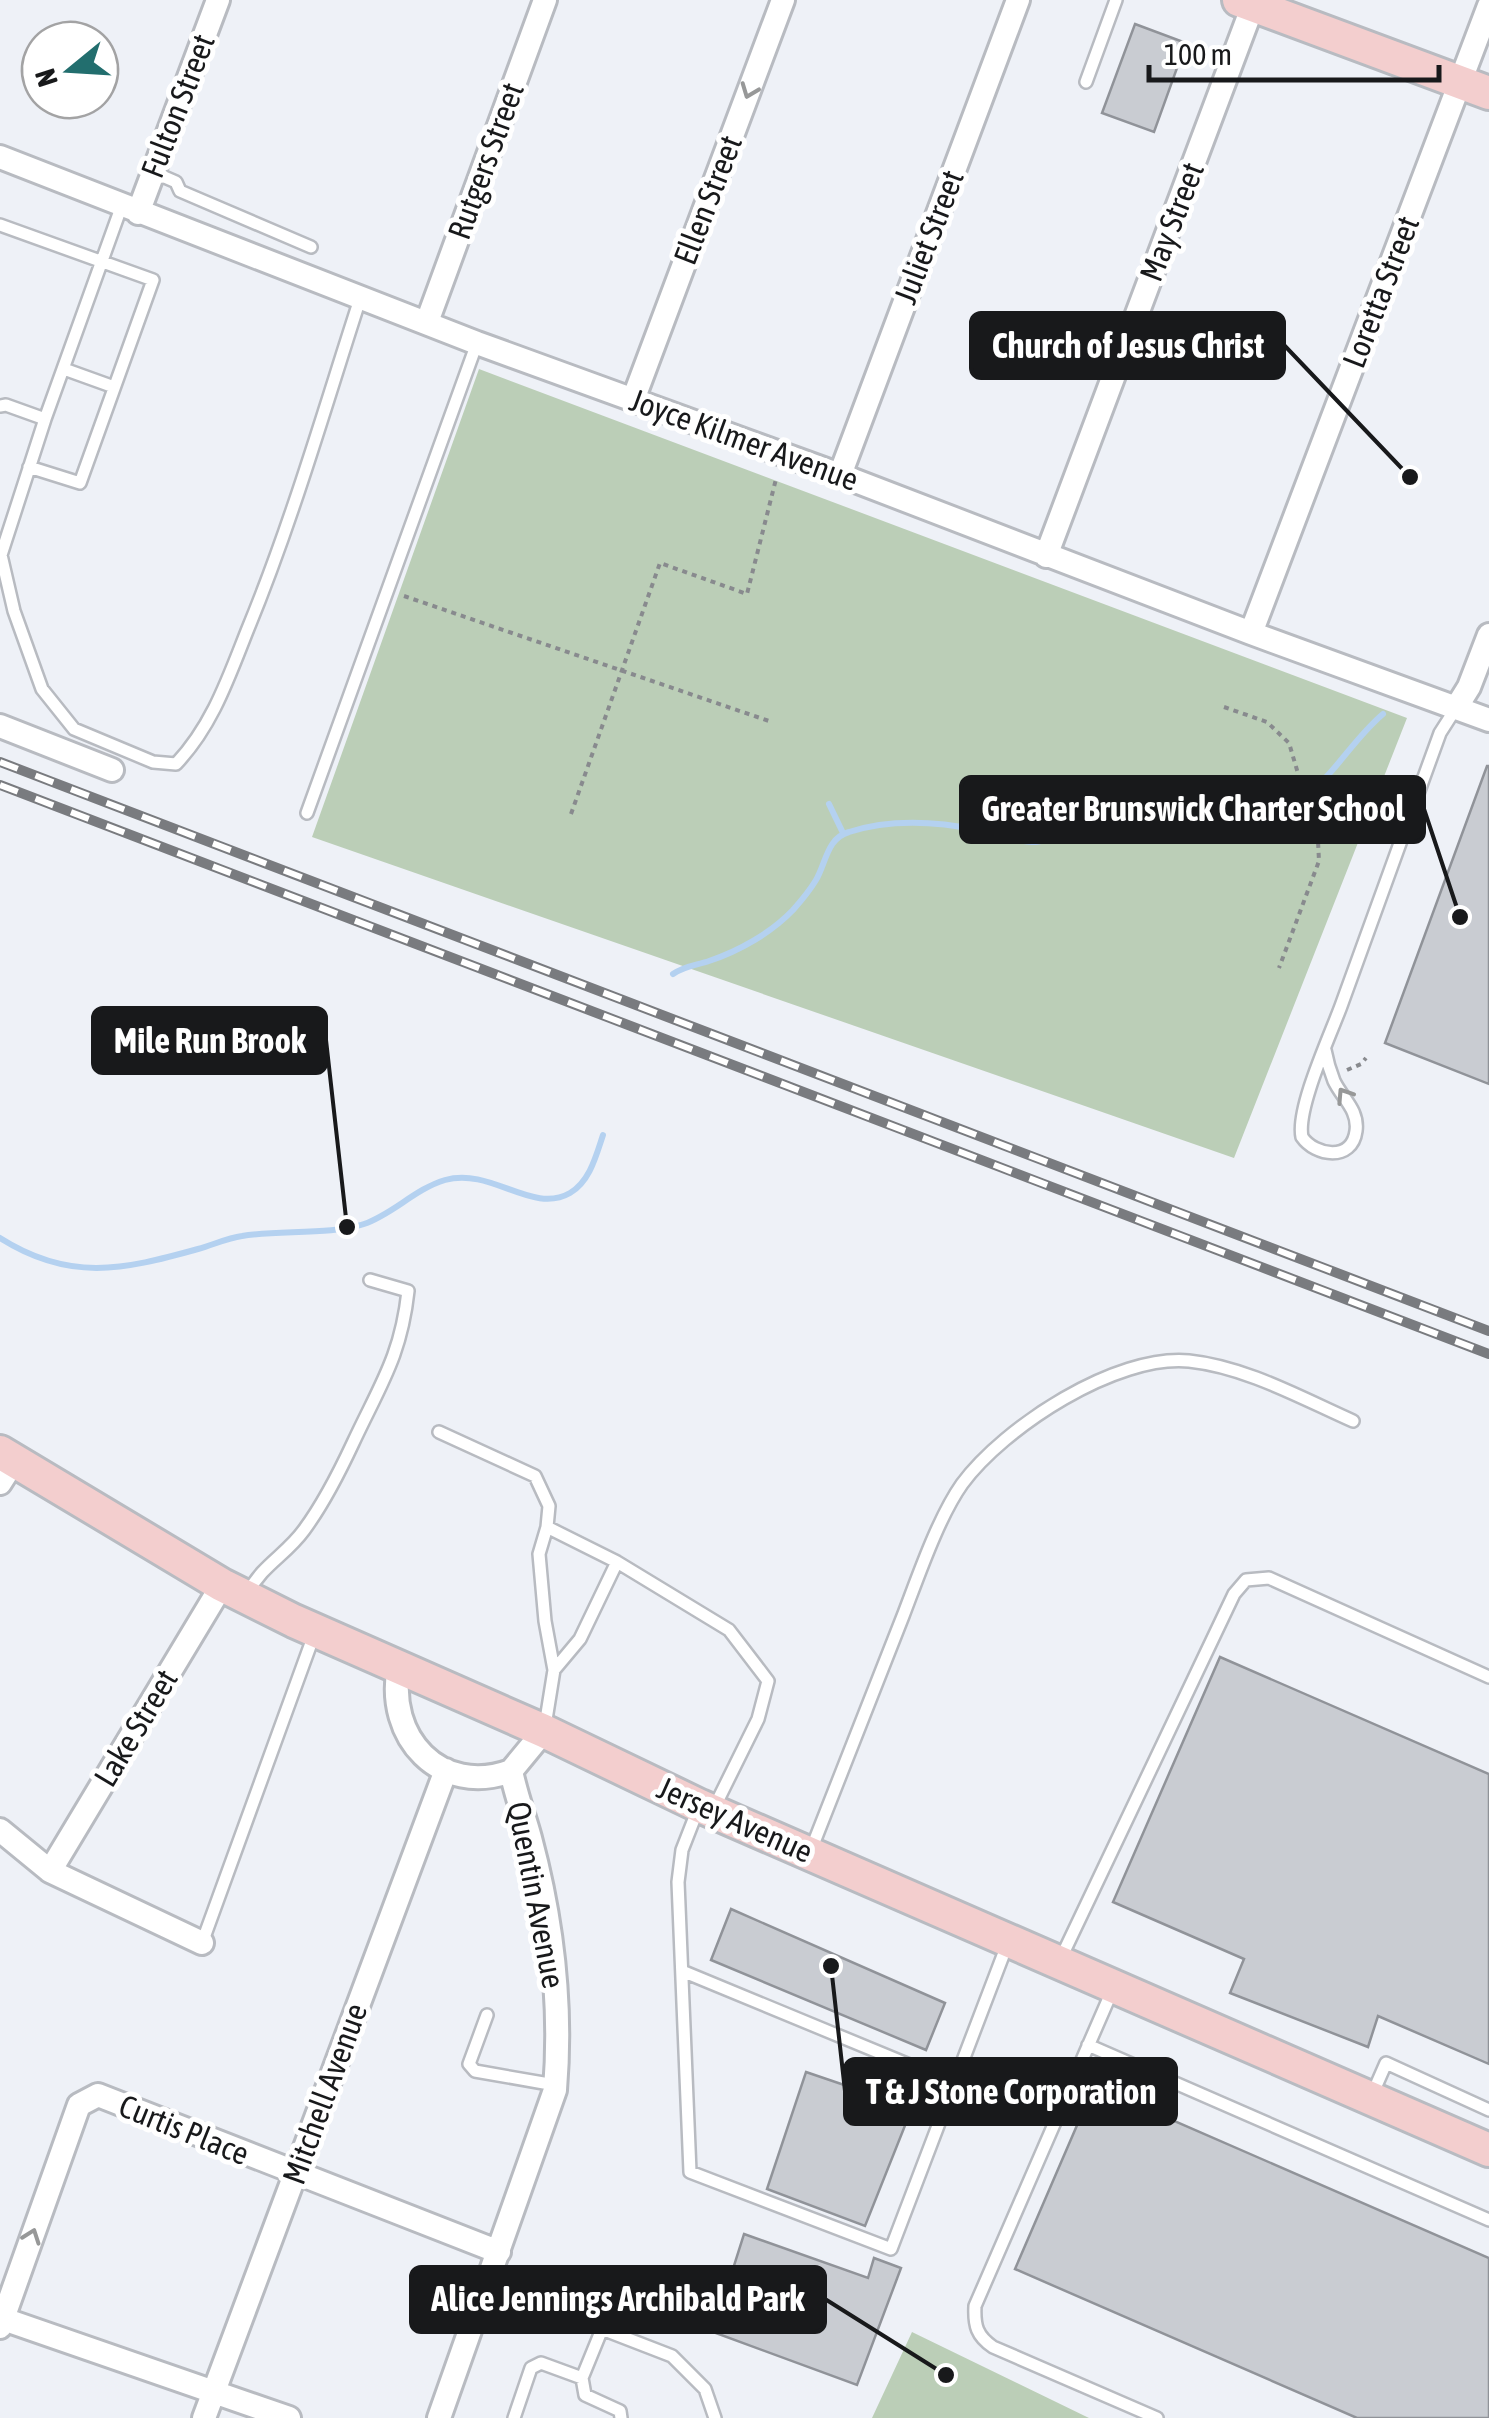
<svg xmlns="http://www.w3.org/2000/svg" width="1489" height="2418" viewBox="0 0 1489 2418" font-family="'Asap Condensed',sans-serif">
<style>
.green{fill:#bbceb7}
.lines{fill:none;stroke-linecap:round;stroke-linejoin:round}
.stream{stroke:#b4d1f0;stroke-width:6}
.building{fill:#c9ccd2;stroke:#909399;stroke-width:2.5}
.lane-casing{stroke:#b8bbc1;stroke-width:16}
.street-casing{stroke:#b8bbc1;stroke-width:28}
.secondary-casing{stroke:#b8bbc1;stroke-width:38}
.path{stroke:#888a8e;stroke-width:4;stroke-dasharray:5 5;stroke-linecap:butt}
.lane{stroke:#fff;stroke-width:11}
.street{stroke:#fff;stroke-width:22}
.secondary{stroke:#f3cece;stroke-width:32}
.rail-casing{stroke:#797b7f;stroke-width:10}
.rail{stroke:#fff;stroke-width:6;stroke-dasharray:19;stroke-linecap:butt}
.oneway{stroke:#979898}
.labels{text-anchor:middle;stroke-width:10;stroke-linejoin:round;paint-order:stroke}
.street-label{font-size:32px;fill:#18191b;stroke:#fff}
.leader{fill:none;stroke:#18191b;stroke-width:4}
.callout-dot{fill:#18191b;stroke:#fff;stroke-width:4}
.callout{fill:#18191b;stroke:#18191b;stroke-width:4}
.callout-label{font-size:35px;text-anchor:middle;font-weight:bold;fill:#fff}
</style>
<rect width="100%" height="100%" fill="#eef1f7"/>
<path class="green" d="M479 369 1407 718 1234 1158 312 837Z
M912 2332 1089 2418H872Z"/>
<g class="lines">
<path class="stream" d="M829 804 843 833
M673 974C684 966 697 965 709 961 739 951 771 933 793 910 801 901 810 890 816 880 826 863 827 838 849 832 889 819 936 821 977 830 997 834 1015 842 1036 842 1049 841 1115 814 1128 807 1141 799 1151 788 1166 784 1189 777 1211 790 1232 797 1316 828 1331 758 1383 714
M0 1238C69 1282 123 1270 198 1249 213 1245 227 1238 242 1236 278 1230 332 1235 364 1224 393 1214 415 1189 445 1180 492 1167 532 1215 570 1193 590 1181 596 1156 603 1135"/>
</g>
<path class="building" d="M1135 24 1186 43 1154 132 1102 113Z
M1487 766H1489V1084L1385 1043Z
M1220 1657 1489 1774V2064L1378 2016 1368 2047 1230 1993 1244 1959 1113 1902Z
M731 1909 945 2003 926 2050 711 1960Z
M806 2072 912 2108 865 2226 767 2189Z
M1094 2086 1489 2258V2418H1357L1015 2269Z
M744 2234 868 2278 874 2258 901 2268 857 2385 713 2332Z"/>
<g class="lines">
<g class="lane-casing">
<path id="lane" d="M1086 82 1116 0
M153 172 176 182 180 191 311 247
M122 205 45 419 1 555 14 611 42 689 74 729 153 762 176 764C212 726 228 679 247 631 292 522 324 410 360 299
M0 225 153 280 80 483 29 467
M64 369 114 387
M0 406 6 405 45 419
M307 813 477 343
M1325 1050C1327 1061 1330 1071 1334 1081 1342 1098 1359 1110 1356 1131 1352 1162 1315 1156 1302 1137 1296 1109 1330 1036 1341 1006 1374 915 1407 824 1440 733L1456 708
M439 1432 535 1476 549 1506 547 1527 539 1554 545 1621 554 1670
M547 1527 617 1562
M248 1593C262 1565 286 1555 304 1530 324 1503 339 1473 353 1443 380 1385 401 1356 408 1291L370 1280
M545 1726 554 1670 580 1639 617 1562 729 1630 768 1681 758 1719 714 1808
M698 1809 682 1850 678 1882 690 2172 891 2249 1007 1945
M811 1850C842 1772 872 1694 903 1616 918 1577 938 1518 962 1484 1004 1427 1116 1354 1189 1361 1246 1367 1301 1398 1353 1421
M202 1943 314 1635
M1061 1958 1234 1594 1246 1580 1269 1578 1489 1677
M682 1971 953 2083
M1112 1991 975 2306C974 2326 977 2336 993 2347L1157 2418
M487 2015 469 2064 475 2071 555 2085
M1088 2045 1489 2220
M1372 2095 1386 2063 1489 2110
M486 2290 584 2322 672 2356 705 2389 715 2418
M602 2329 582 2378 585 2395 620 2411 621 2418
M514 2418 531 2368 541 2363 582 2378"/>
</g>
<g class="street-casing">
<path id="street" d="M0 157 477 343 840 475 1251 633 1489 720
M138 213 218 0
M427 322 545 0
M633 400 783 0
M840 475 1018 0
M1046 556 1255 0
M1251 633 1489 6
M1456 708 1469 687 1489 635
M0 726 112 770
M0 1483 14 1461
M399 1667C385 1737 440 1797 511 1771L544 1731
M0 1830 50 1871 202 1943
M50 1871 222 1585
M3 2319 289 2418
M0 2327 79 2105 98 2095 499 2252
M204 2418 446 1770
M439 2418 555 2090C562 2005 552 1920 530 1838 524 1816 516 1795 511 1771"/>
</g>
<g class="secondary-casing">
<path id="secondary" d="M1239 0 1489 93
M0 1452 222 1585 294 1621 544 1731 700 1806 1489 2150"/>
</g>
<path class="path" d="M404 596 769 721
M1224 707 1267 722 1289 743 1318 841 1319 861 1279 968
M571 814 660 563 747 594 776 479
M1347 1070 1361 1064 1366 1058"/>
<use href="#lane" class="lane"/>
<use href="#street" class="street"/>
<use href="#secondary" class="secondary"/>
<g class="rail-casing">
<path id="rail" d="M0 762 1489 1331
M0 785 1489 1354"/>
</g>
<use href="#rail" class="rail"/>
</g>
<defs><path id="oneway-chevron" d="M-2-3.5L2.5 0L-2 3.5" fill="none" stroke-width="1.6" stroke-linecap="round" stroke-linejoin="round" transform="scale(2.5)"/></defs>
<g class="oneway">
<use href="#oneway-chevron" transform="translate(749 91) rotate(111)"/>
<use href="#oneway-chevron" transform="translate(1344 1095) rotate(-123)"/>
<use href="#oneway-chevron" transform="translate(32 2236) rotate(-70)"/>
</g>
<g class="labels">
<g class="street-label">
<text transform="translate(178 106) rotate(-69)" y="11">Fulton Street</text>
<text transform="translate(486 161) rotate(-70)" y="11">Rutgers Street</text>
<text transform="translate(708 200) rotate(-69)" y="11">Ellen Street</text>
<text transform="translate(1172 222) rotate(-69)" y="11">May Street</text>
<text transform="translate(929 237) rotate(-69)" y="11">Juliet Street</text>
<text transform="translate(1381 292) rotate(-69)" y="11">Loretta Street</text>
<text transform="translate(744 440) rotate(20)" y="11">Joyce Kilmer Avenue</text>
<text transform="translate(136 1728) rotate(-59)" y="11">Lake Street</text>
<text transform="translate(735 1820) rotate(24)" y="11">Jersey Avenue</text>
<text transform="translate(536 1895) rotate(79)" y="11">Quentin Avenue</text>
<text transform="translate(325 2094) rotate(-70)" y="11">Mitchell Avenue</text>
<text transform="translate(184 2130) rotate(22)" y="11">Curtis Place</text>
</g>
</g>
<path class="leader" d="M1410 477L1284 345M1460 917L1424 809M347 1227L326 1040M831 1966L845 2091M946 2375L825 2299"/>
<g class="callout-dot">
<circle cx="1410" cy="477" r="10"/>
<circle cx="1460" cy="917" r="10"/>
<circle cx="347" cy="1227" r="10"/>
<circle cx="831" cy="1966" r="10"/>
<circle cx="946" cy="2375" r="10"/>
</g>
<g class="callout">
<rect x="971" y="313" width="313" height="65" rx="10"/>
<rect x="961" y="777" width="463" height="65" rx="10"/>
<rect x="93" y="1008" width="233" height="65" rx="10"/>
<rect x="845" y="2059" width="331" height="65" rx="10"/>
<rect x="411" y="2267" width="414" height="65" rx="10"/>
</g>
<g class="callout-label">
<text x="1128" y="358">Church of Jesus Christ</text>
<text x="1193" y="821">Greater Brunswick Charter School</text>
<text x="210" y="1053">Mile Run Brook</text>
<text x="1011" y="2104">T &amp; J Stone Corporation</text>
<text x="618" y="2311">Alice Jennings Archibald Park</text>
</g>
<g transform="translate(70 70) rotate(252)"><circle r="48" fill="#ffffff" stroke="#a3a3a4" stroke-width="2.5"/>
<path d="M0-8L18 38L0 25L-18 38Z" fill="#226e6e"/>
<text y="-15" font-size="28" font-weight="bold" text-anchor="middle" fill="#18191b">N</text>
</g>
<path d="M1149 65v15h290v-15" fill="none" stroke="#18191b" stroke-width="5"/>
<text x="1164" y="65" font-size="30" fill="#18191b" stroke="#ffffff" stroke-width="8" paint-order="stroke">100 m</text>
</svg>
